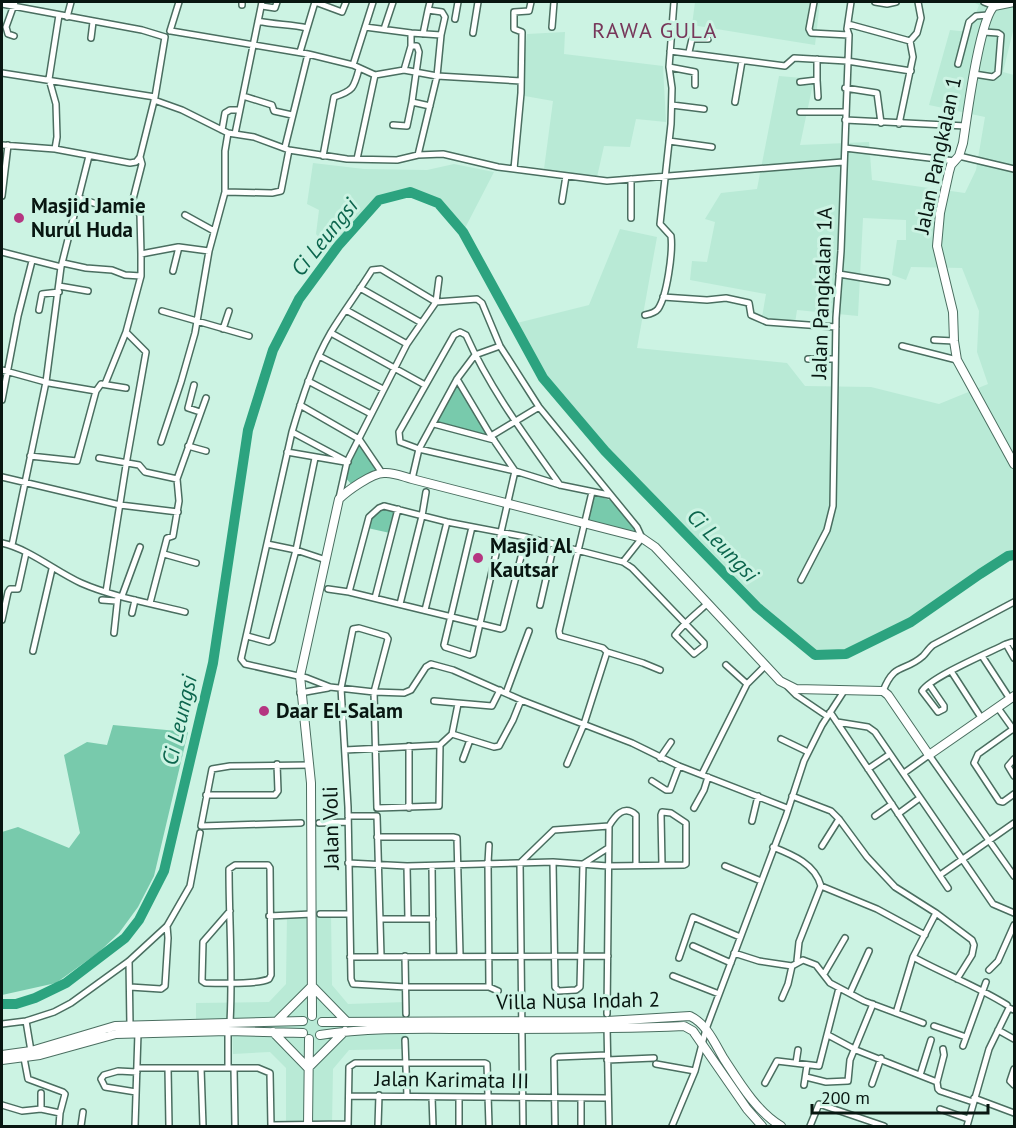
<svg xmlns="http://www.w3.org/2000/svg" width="1016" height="1128" viewBox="0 0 1016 1128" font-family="'PT Sans',sans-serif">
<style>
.built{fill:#b9ead6}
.green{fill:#78caac}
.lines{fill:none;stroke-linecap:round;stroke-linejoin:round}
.river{stroke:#2ca37f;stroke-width:10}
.street-casing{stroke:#4a6e60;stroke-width:8}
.secondary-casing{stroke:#4a6e60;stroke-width:10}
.street{stroke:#fff;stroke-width:5}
.secondary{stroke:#fff;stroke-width:8}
.poi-dot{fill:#b53581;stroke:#ccf3e3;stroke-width:2}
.labels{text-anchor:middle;stroke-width:6;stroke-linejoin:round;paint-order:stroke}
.street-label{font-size:21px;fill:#081611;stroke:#ccf3e3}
.poi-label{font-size:21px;font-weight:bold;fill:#081611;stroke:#ccf3e3;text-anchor:start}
.neighbourhood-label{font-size:22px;letter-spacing:1.5px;fill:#77375a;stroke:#ccf3e3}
.water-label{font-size:22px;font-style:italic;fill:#0c654d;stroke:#ccf3e3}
</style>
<rect width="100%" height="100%" fill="#ccf3e3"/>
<path class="built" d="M695 2H820L815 45 692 25Z
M973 2H1014V27L1003 72 1014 75V555L1008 556 911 622 846 654 815 655 760 610 605 451 543 378 513 324 589 305 620 229 657 237 637 348 787 363 805 386 871 387 939 404 988 384 977 352 979 311 962 268 911 267 906 280 892 275 897 240H906V220L863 218 858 316 797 310 795 323 762 317 766 294 690 280 692 261 707 262 715 222 705 219 721 193 757 189 779 76 814 79 800 145 869 142 872 180 965 193 976 170 985 117 929 105 950 30 969 32 979 5Z
M565 32 564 54 663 66 666 122 636 119 630 147 604 146 597 177 544 169 553 101 519 95 527 34Z
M313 163 364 169 427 170 454 164 494 172 463 232 438 203 410 192 379 200 332 254 316 234 319 210 307 204Z
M331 913 332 985 348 1004 407 1002 406 1049 349 1050 333 1069 332 1124H286V1068L270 1052 233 1054 232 1025H196V1003L269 1002 286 984 287 915Z"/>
<path class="green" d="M457 379 494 440 434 424Z
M359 437 377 470 353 486 342 474Z
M592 494 616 502 637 527 635 534 585 522Z
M383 502 396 505 390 533 363 527 366 515Z
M113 725 188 732 154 876 138 907 119 933 99 952 56 983 2 995V832L18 827 69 848 80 833 64 755 87 742 107 745Z"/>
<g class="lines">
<path class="river" d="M2 1004H16L35 998 66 983 125 938 139 920 164 871 213 663 248 430 273 350 299 299 338 246 379 200 410 192 438 203 463 232 543 378 605 451 757 607 815 655 846 654 911 622 980 574 1008 556 1014 555"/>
<g class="street-casing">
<path id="street" d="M242 2V5
M315 2 342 12 346 2
M814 2 809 29 811 33 849 35
M875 2 887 4 896 2
M984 2 994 6
M2 4 142 30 165 37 155 97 140 157 136 162 130 163 55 149 2 145
M262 6 275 8 277 2
M67 17 71 2
M455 19 458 2
M258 21C275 25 291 24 307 28
M848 24 910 41 917 33 921 18 918 2
M365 27 411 33V46H417L419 52 412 102 430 106
M552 27 554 2
M384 29 393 2
M170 31 179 2
M171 31 308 54 353 65 375 75 357 159
M411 33 441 35
M473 33 478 2
M423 34 428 10
M14 36 8 34 6 27 15 2
M91 38 93 22
M670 51 785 66 794 58 847 61 911 71
M300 52 315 2
M689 52 692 39H708
M958 64 969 22 976 16 988 15
M353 65 373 2
M669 67 695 72V85
M404 70 437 76 521 81
M2 73 155 97
M974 74 993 77 998 73 1001 35 998 33 984 32
M375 75 404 70 411 46
M817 80 818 97
M800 82 817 80V59
M845 88 877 93 881 123
M243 96 272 105 274 111 292 115
M154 100 182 110 228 133 254 137 289 150 347 159 397 160 418 155 443 154 498 167 607 181 843 162
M735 102 742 61
M672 105 704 109
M800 112H845
M845 120 966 126
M899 124 913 57 910 41
M393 125 407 126 412 102
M222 130 225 113 230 110H239
M235 134 262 2
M669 141 712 147
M285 147 308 54
M845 148 955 161
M55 149 57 137 56 104 49 79 59 15
M418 155 437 76 441 35 445 17 442 12 428 10 430 2
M323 156 334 97C353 91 354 88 359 69
M959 156 1014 169
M514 169 521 93 522 32 514 29V12L529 11 531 2
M631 179V218
M225 192 272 193 281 191 289 150
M2 196 8 145
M80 198C89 201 99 206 108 207 122 209 130 203 140 214L141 254
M562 201 566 176
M131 207 142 164 140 157
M185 215 214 231
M2 252 61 267
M63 263 86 268 112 270 125 275 141 276
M173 271 179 247 209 251
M839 274 887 282
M59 286 88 291
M360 288 420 322
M663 297 707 300 726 298 749 303 751 315 767 322 836 327
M39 310 42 294 59 292
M346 310 407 344
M162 311 249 336
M645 315C650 314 655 313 658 309 667 296 673 252 671 236L660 224 671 124 672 88 669 67 674 2
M223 329 229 311
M331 333 425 385
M934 340 954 341
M902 346 957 360
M319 356 383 389
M808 359H835
M2 370 49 383 96 391 101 384 126 388
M457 379 491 436 515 471 473 654 470 655 445 647 444 645 472 527
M308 381 371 414
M105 384 126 332
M194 385 188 408 200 412
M2 400 18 316 32 261
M300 405 359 439 382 473
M434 424 494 440
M292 432 241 659 245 664 307 678 330 687 374 692 404 693 411 690 426 667 431 664 453 670 521 700 632 743 679 766 787 808
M491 436 539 407
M161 442 181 382 195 333 209 251 225 192V151L228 133
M188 446 206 451
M287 452 345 462
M30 456 77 461 96 391
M99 458 139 465 145 472 177 479
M348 462 292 432C302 398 313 363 331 332 344 311 359 291 372 270L381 269 436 302 477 299 482 303 500 346 539 407 637 527 642 538 623 562
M2 477 120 505 178 512
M412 479 419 449 457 379 475 355 500 346
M560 485C526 437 490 389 466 335L460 332 454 335 399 432 400 442 419 449 515 471 560 485 609 495
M592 492 559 631 560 636 603 648 607 652 643 663 660 670
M339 498 347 462 407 344 436 302 439 279
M2 543C29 549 55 571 81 583 113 597 150 603 185 612
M267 544 296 550 326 560
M12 545 46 382 61 267 89 156
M164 554 196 563
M801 580 827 530 833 506 836 318 841 251 849 35 847 29 851 2
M328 589 349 592 501 629 503 628 526 537
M106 592 127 459 146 352 126 332 141 276V254L178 247
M349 592 369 517 379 508 384 506 447 522 526 537 623 562 632 568 704 643V646L694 654 675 635C684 623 697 613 708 603
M122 596 140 547
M375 598 398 509
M102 600 116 601
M150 603 167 538 173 536 179 501 177 479 206 398
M400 604 422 516 426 492
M540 605 554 544
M425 610 447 522
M132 613 135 600
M2 620 8 592 10 589H18L26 553
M114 633 118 596
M247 636 269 642 272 640 296 550 315 458
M1006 644 1014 658
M33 651 52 569
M982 656 1010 699
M726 665 747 684
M951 671 982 719
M929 684 944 706V709L938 712 922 691C931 677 988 653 1006 644L1012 642 1014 646
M788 687 796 695 827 716
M883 691C895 661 904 673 923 656 926 653 929 648 933 645L1014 602
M300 693 328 688
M506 693 529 631
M434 701 492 706 500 690
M998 708 1013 729
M830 712 948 888
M837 722 868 727 875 732 993 904 1014 913
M1014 730 1013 729 978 754 974 763 999 801 1003 802 1014 794
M452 734 458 704
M781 739 808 752
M440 745 439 806 377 808 374 692 388 639 386 636 359 628 353 629 341 688 348 807 351 979 353 984 406 987H489L488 863 489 845
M409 746V808
M345 750 440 745 452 734 494 747 499 746 513 720 521 700
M660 758 671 742
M463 759 470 740
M1014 759 1008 766 1014 776
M567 764 584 724 607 652
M868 769 890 754
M904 773 929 755 1014 876
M702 774 747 684 766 665
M652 781 666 790H670L679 766
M206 795H275L278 791 277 764
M792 796 831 811 839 819 867 857 895 887 936 913 913 957 896 1013
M694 808 704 790 708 777
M898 814 917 800
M348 816H377L381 956
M875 816 892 804
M752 821 758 796
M301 823 201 826 212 769 230 766 310 765
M319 823 348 822
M377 837H453L457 838 460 955
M822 846 839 819
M773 847C793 855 815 864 821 886L799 942 797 961
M553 862 555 987 558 991 576 990 580 987 583 864 608 848
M348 863 407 866 553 862 608 866 684 865 686 864V823L671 813 662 812 661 815 662 865
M407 866 408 919
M432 866 433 956
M725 866 761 881
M940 875 1014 823
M821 886 877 909 925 935
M230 911 203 942 202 981 205 983C221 983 256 985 269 979L271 975 270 868 268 865H235L229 869C229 920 233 972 230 1022
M936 913 972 940 974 945 972 955 957 979
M320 914H349
M269 916 312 914
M380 919H433
M693 946 731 963
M734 953 759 961 792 966 803 960 816 965 830 983 864 1001 923 1023
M405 956 406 1014
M350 957 608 956
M913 957C944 974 977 986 1007 1005
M679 958 693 917 740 937
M129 961 130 1025
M989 970 998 961 1014 925
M824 974 845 938
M673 976 719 994
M130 987 161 989 165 986 168 938 167 926
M489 987 498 991
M850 993 869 951
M782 998 788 984 792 966
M607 1014 609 826C615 816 624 804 636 815V865
M26 1021 31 1051
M2 1024 26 1021 54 1012 71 1003 129 961 167 926 190 886 200 833
M607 1026 609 1126
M934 1026 966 1037
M998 1030 1014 1039
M228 1031V1068
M828 1035 856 1050 937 1082 938 1089 940 1091 973 1102
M405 1040 407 1096
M963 1046 986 982
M607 1060 654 1058
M796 1063 798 1050
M656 1064 695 1071
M137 1068H258L270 1073 271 1126
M168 1068 169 1126
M201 1068 203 1126
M234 1068 235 1126
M1014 1069 1010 1081 1014 1085
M920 1075 931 1040
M806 1077 826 1082 848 1081 850 1060 873 1004
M937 1082 944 1055 943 1049
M765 1083 777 1061 819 1066 839 988
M872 1084 881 1058
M804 1085 807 1065
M136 1092 105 1087 101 1079 104 1075 118 1071 137 1072
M41 1093V1109
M349 1096 608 1098
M432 1097 433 1126
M459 1097V1126
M581 1098V1126
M974 1098 1014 1113
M2 1105 22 1111 41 1109 60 1113 65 1094 63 1092 28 1079 24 1058
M940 1109 968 1119
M271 1125 348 1124
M59 1126 60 1113
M81 1126 83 1112
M135 1126 138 1033
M348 1126 349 1067 355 1063H485L487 1064 489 1126
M378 1126 379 1095
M523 1126 520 863 554 830 609 826
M555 1126 554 1059 557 1057 607 1055
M672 1126 695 1071 706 1029 786 816 804 761 822 725 844 691
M810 1126 819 1104 884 1126
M967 1126 989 1049 1009 1008 1014 1010"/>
</g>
<g class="secondary-casing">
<path id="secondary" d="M1014 2 994 6C979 21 967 117 963 143L959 156 951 165 949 172 940 213 937 246 953 312 954 341 957 360 1014 464
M312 1016 311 783 300 676 339 499C347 491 372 473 384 473 393 472 404 477 412 479L642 538 655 547 780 681 796 689 883 691 888 695 929 755 1014 696
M277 1021 312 986 347 1022
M322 1022 607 1021 690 1016C707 1024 715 1044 724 1059 739 1082 757 1112 781 1126
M273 1032 308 1068 345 1031
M320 1035C372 1027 425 1029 477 1029 546 1029 615 1029 684 1026L693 1031 747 1109 762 1126
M2 1055 31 1051 115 1026 303 1021
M2 1060 40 1055 116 1034 228 1031 303 1033
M308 1126 309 1039"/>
</g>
<use href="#street" class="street"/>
<use href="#secondary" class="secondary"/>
</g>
<g class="poi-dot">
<circle cx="19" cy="218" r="6"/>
<circle cx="478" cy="558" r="6"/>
<circle cx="264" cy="711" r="6"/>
</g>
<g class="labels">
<g class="street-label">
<text transform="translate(938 155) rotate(-78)" y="7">Jalan Pangkalan 1</text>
<text transform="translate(822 293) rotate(-88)" y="7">Jalan Pangkalan 1A</text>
<text transform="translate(331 828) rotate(-91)" y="7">Jalan Voli</text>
<text transform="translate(578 1001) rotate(-1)" y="7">Villa Nusa Indah 2</text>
<text transform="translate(452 1080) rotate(1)" y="7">Jalan Karimata III</text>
</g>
<g class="poi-label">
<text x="31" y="213">Masjid Jamie<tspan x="31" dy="24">Nurul Huda</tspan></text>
<text x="490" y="553">Masjid Al<tspan x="490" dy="24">Kautsar</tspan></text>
<text x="276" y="718">Daar El-Salam</text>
</g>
<g class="neighbourhood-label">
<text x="655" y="38">RAWA GULA</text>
</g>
<g class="water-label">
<text transform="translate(324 237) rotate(-51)" y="8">Ci Leungsi</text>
<text transform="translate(723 545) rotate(46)" y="8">Ci Leungsi</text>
<text transform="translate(179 720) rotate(-77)" y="8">Ci Leungsi</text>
</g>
</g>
<rect width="1016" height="1128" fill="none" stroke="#081611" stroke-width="6"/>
<path d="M812 1104v9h176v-9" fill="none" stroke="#081611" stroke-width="3"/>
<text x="821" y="1104" font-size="18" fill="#081611" stroke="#ccf3e3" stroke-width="4.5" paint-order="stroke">200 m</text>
</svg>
